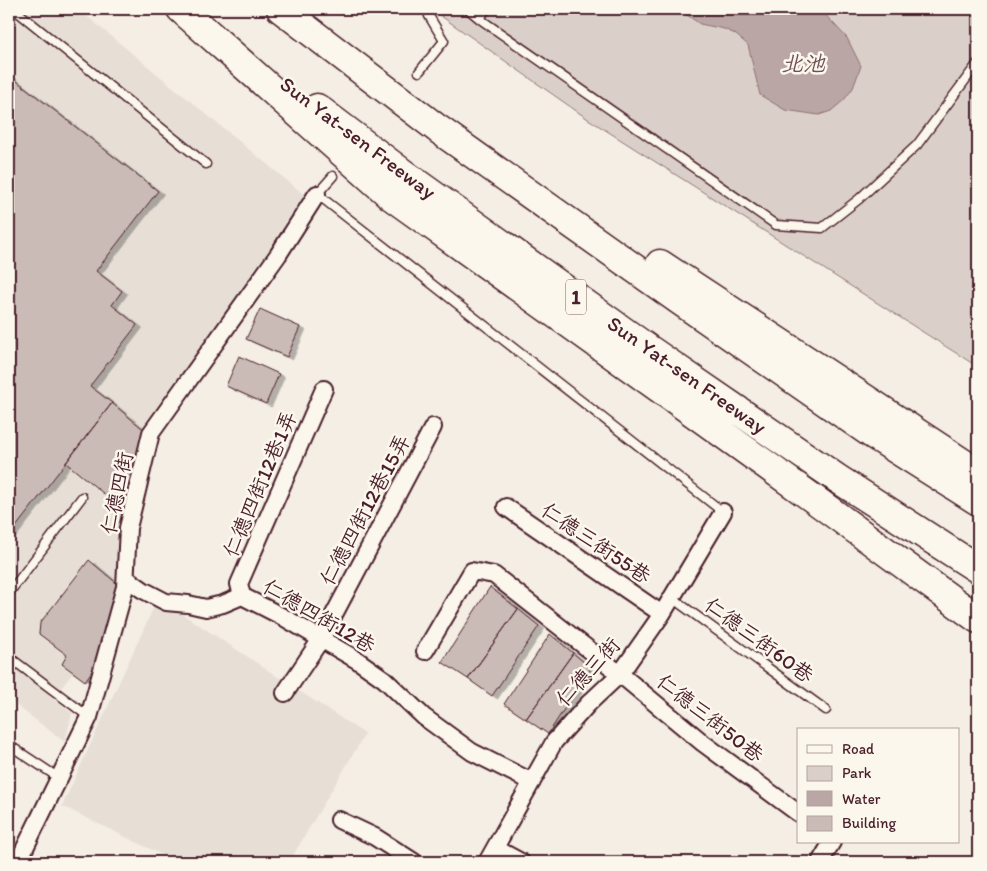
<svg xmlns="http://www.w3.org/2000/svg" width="987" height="871" viewBox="0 0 987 871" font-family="Itim,'LXGW WenKai TC',sans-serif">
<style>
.built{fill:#e7dfd6}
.green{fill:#dbd0c9;stroke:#92787a}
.water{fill:#baa7a5;stroke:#8d7174}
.building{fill:#cabbb6;stroke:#4a1f2b;filter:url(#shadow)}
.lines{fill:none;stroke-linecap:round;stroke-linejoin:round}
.service-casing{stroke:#4a1f2b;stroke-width:11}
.minor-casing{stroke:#4a1f2b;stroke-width:20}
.motorway-casing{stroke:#4a1f2b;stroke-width:31}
.service{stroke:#fbf7ec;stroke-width:8}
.minor{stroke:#fbf7ec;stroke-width:16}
.motorway{stroke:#fbf7ec;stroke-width:28}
.labels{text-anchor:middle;stroke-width:5;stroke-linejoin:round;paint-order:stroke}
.shield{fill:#fbf7ec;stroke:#7f6065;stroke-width:1}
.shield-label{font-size:20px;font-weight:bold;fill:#4a1f2b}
.street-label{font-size:21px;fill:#4a1f2b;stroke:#fbf7ec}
.water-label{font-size:22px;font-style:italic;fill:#714f56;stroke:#fbf7ec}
</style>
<defs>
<filter id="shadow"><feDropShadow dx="5.5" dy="3" stdDeviation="0" flood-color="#0004"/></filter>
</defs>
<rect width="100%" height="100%" fill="#f4eee4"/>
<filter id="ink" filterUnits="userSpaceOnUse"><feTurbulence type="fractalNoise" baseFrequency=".02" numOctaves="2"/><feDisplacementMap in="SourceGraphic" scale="10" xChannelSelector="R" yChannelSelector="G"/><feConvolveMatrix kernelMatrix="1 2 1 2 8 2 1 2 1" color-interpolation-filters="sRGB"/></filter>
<g filter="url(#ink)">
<path class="built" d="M9 9H78L307 197 144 429 148 433 120 586 95 667 85 681 73 673 53 698 72 713 65 742 9 700Z
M158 598 365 734 289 862H174L175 861 62 806Z"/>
<path class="green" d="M431 9H978V367L585 117Z"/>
<path class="water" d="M678 9H820L847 38 861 66 853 88 844 100 831 111 819 115 785 110 760 95 748 45 735 34 724 29 700 24Z"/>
<path class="building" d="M9 75 158 191 96 271 122 291 112 305 137 325 90 386 112 403 9 536Z
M260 309 300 327 287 357 246 339Z
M239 356 279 374 266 404 226 386Z
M112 403 148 433 125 511 66 463Z
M89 560 120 586 95 667 85 681 62 664 67 655 39 634 40 623Z
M490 587 518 609 468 679 442 662Z
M518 609 539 626 492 696 468 679Z
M550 634 573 653 526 719 504 704Z
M573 653 591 668 548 734 526 719Z"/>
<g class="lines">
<g class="service-casing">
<path id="service" d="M14 9 206 164
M468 9 480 19 776 225 822 228 859 199 917 145 978 63
M480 19 486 9
M419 72 444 41 429 16V9
M333 176 317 194 723 512
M9 593 82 497
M672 598 826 710
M9 657 89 717
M9 745 59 778"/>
</g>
<g class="minor-casing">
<path id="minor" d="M506 507 662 614
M126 578 143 590 166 602 188 604 206 608 223 604 242 596 285 618 357 660 384 679 424 717 472 752 532 782
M242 596 239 584 324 389
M425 651 472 571 494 575 620 674 703 743 798 813
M285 693 321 639 433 427
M339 820 375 837 414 862
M495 848 521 862
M18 862 89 717 125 587 128 528 151 433 278 255 317 194
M487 862 554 742 589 703 620 674 662 614 723 512
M820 862 832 842"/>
</g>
<g class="motorway-casing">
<path id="motorway" d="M181 9 391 196 818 502 978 619
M281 9 438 129 679 300 872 434 978 501
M317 108 404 174 647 348 838 479 978 569
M660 264 978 473"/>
</g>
<use href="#service" class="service"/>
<use href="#minor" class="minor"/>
<use href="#motorway" class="motorway"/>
</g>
</g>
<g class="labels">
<rect class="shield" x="566" y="279.5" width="20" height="35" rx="4"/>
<g class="shield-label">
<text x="576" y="304">1</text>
</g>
<g class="street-label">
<text transform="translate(358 138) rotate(37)" y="7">Sun Yat-sen Freeway</text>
<text transform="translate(687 375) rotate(35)" y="7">Sun Yat-sen Freeway</text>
<text transform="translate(260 484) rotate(-67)" y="7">仁德四街12巷1弄</text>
<text transform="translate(117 493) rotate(-78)" y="7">仁德四街</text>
<text transform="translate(365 510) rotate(-62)" y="7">仁德四街12巷15弄</text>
<text transform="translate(596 543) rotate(34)" y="7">仁德三街55巷</text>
<text transform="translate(319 616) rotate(30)" y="7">仁德四街12巷</text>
<text transform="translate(759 640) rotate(36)" y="7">仁德三街60巷</text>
<text transform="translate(588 672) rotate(-48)" y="7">仁德三街</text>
<text transform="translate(710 718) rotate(38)" y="7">仁德三街50巷</text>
</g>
<g class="water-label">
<text x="803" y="71">北池</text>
</g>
</g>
<rect width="987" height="871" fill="none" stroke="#fbf7ec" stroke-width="30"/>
<rect x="15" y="15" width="957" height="841" fill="none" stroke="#4a1f2b" stroke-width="2" filter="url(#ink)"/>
<rect x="797" y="728" width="162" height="115" fill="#fbf7ec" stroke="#b4a19f"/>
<rect x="807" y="745" width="25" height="8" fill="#fbf7ec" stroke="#b4a19f"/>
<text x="842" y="754" font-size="15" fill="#4a1f2b">Road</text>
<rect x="807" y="766" width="25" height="15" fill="#dbd0c9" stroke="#b4a19f"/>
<text x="842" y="778" font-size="15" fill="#4a1f2b">Park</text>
<rect x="807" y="791" width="25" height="15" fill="#baa7a5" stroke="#b4a19f"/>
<text x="842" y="804" font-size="15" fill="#4a1f2b">Water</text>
<rect x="807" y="816" width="25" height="15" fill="#cabbb6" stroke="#b4a19f"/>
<text x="842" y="828" font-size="15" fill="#4a1f2b">Building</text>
</svg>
